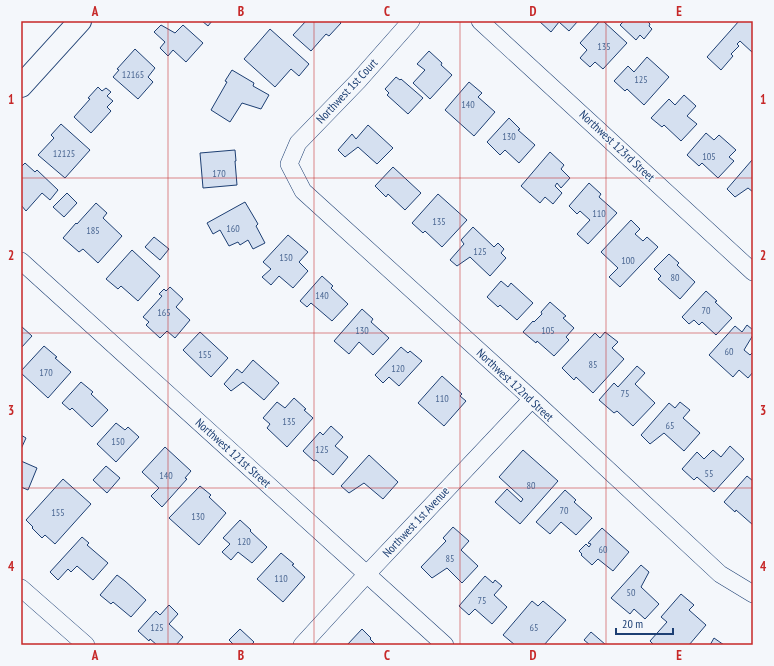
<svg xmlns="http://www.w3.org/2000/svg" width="774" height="666" viewBox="0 0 774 666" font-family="'PT Sans Narrow',sans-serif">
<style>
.building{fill:#d5e0f0;stroke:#1d3f73}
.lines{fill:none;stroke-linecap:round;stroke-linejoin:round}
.street-casing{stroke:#1d3f73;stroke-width:18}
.secondary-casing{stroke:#1d3f73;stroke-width:24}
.street{stroke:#f4f7fb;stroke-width:17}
.secondary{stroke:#f4f7fb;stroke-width:22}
.grid{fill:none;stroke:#c62828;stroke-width:1;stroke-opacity:0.55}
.labels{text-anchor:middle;stroke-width:3;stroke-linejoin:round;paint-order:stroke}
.number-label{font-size:10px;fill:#4b6792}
.street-label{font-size:12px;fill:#1d3f73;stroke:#f4f7fb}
.neatline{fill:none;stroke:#c62828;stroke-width:1.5}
.grid-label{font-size:13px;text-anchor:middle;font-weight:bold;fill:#c62828}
</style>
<rect width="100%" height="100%" fill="#f4f7fb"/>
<path class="building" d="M202 21H212L208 26Z
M306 21H339L341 23 329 36 326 34 311 51 293 35Z
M539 21H578L569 31 559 22 551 32Z
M600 21H603L627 43 603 69 595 62 590 67 580 58 587 50 580 43Z
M624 21H647L650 24 649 26 652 29 644 39 640 35 636 40 620 25Z
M739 21H753V53L740 41 737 44 739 46 731 54 733 56 721 70 707 57Z
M161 25 175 33 183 25 203 43 186 62 173 50 168 56 160 48 165 42 154 32Z
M270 29 309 64 299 76 291 69 275 87 244 59Z
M135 49 155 68 148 77 153 82 138 99 113 77 119 70 117 69Z
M429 51 442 63 441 65 452 75 430 99 413 83 425 70 417 64Z
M647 57 669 77 644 105 627 89 625 91 614 81 628 66 634 72Z
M232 70 254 83 253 86 269 95 261 109 242 103 230 122 211 110 227 82 225 81Z
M396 77 400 80 401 79 423 98 408 114 387 95 389 93 385 89Z
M469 82 482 93 478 97 495 112 474 136 445 110Z
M98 87 102 91 106 88 111 92 107 96 113 101 107 107 111 111 91 133 74 117 90 99 88 98Z
M684 95 696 106 687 116 697 124 681 141 664 125 662 127 651 118 669 99 675 105Z
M509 118 520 129 518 130 535 145 519 163 505 150 500 155 487 142Z
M61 124 90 150 65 178 38 155 54 138 51 135Z
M368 125 393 148 377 164 358 147 345 157 338 150 352 134 356 139Z
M706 133 714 140 719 135 736 150 729 157 734 161 718 178 702 163 699 166 687 155Z
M235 150 236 161H235L237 185 203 188 200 153Z
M550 152 564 165 561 169 570 178 561 188 557 183 555 186 562 193 553 204 545 197 540 203 521 186Z
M752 160H753V192L748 188 735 197 727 189Z
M25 163 35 172 37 170 58 190 50 200 42 193 26 211 21 205V167Z
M393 167 421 193 405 210 388 194 386 197 375 186Z
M589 183 601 194 599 197 617 213 588 244 577 234 590 220 580 211 577 214 569 206Z
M67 193 77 203 64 217 53 207Z
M438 194 467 220 442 247 425 231 423 233 412 223Z
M245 202 258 224 256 226 265 243 253 249 248 240 240 245 238 242 229 246 220 230 213 234 207 223Z
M96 203 107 213 103 218 122 236 98 263 83 249 79 252 63 238 76 223 77 224Z
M631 220 640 229 635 234 643 241 647 237 658 247 620 287 609 277 618 268 601 252Z
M473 227 494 247 498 243 504 249 501 253 506 258 490 276 470 257 457 266 450 260 464 244 461 240Z
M288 235 308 252 299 262 308 271 293 288 279 276 271 285 262 277 271 269 263 262Z
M154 237 169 249 160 260 145 247Z
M132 250 160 276 138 301 121 286 118 289 106 279Z
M669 254 679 263 677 265 695 282 680 299 658 279 661 276 654 269Z
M322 276 333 286 331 288 348 304 332 321 311 303 307 307 300 301Z
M501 281 508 287 511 283 533 303 517 320 500 305 498 307 487 297Z
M170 287 183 299 176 307 190 320 175 338 167 331 160 338 146 325 149 322 143 317 162 296 159 294 164 289 166 291Z
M706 291 717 301 715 302 732 318 716 335 702 322 699 325 694 320 689 324 682 317Z
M550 302 566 316 563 318 574 328 566 337 569 340 554 356 537 341 536 343 523 332 533 321 534 322 542 314 541 312Z
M362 309 373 319 371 322 389 338 373 355 359 342 349 354 334 341Z
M747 325 753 330V335L744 350 750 355 753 352V372L748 378 739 370 733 377 709 355 735 326 742 332Z
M21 326 32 336 21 348Z
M200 332 228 358 211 377 183 350Z
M605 332 618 342 612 348 624 359 593 393 576 377 574 380 562 368 595 333 600 338Z
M44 346 57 357 55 358 71 372 48 398 21 373V371Z
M401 347 408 353 410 351 422 361 399 386 389 377 383 383 375 375Z
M253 360 279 383 264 400 243 382 231 391 224 384 237 369 242 373Z
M637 366 645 373 635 384 655 403 633 426 617 411 614 413 599 400 614 383 618 387Z
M442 376 462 394 460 396 466 401 444 426 418 403Z
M81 382 93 392 91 394 108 410 92 427 72 408 70 410 62 403Z
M294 398 306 409 304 410 313 418 287 447 267 428 270 424 263 418 277 402 285 408Z
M680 402 690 410 683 418 700 433 684 451 664 433 650 444 641 435 669 403 675 408Z
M116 423 125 430 128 427 139 437 116 462 97 444Z
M331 426 343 437 335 446 348 457 333 475 316 460 314 461 303 451 320 432 323 435Z
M21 435 26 438 21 449Z
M730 446 744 459 714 492 697 477 694 480 682 469 697 452 704 459 713 450 721 457Z
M165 447 191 471 185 478 187 479 162 507 151 496 159 488 142 472Z
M523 450 558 481 520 524 495 502 507 489 521 502 523 499 499 477Z
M369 455 398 482 383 499 364 483 349 493 341 486Z
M21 461 37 468 28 490 21 487Z
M106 466 120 478 107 493 93 480Z
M747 476 753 481V525L736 510 735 512 724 502Z
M63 479 91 504 55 544 45 535 42 538 32 528 33 527 26 520Z
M200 486 211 495 209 497 226 513 199 545 169 518Z
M565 490 576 500 574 502 592 518 576 535 561 522 550 534 536 522Z
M240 520 251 530 250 531 267 547 252 563 238 552 231 560 222 552 230 544 223 538Z
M453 527 469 541 461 550 478 566 462 583 447 568 432 578 421 567 446 541 443 538Z
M602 528 629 552 613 571 598 559 592 565 581 555 582 554 579 551 586 544 589 547 591 544 588 543Z
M82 537 89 543 87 545 108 563 93 580 77 566 71 572 68 569 58 580 50 572Z
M281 553 294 564 292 565 305 577 283 602 257 579Z
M641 565 649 572 641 587 659 604 645 619 634 609 630 614 611 598Z
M117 575 125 581 146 600 131 617 113 602 111 604 100 595Z
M485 576 493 583 495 580 502 586 494 595 507 607 492 624 475 609 469 615 459 606Z
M681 594 694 605 689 610 706 625 689 645H654L650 641 667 622 661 617Z
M532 601 538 606 543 601 566 620 544 645H515L503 635Z
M169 605 178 614 169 624 183 637 176 645H157L150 639 149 641 138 631 156 611 160 615Z
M240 629 254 642 251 645H234L229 640Z
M362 629 371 638 370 639 376 645H347Z
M591 632 606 645H590L584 640Z
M714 638 724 645H710Z"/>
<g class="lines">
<g class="street-casing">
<path id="street" d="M411 21 358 81 298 143 289 164 303 191 532 399 720 574 753 594
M480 21 753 272
M21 261 445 645
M21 588 86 645
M302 645 366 575 532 399"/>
</g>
<g class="secondary-casing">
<path id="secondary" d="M21 86 80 21"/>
</g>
<use href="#street" class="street"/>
<use href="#secondary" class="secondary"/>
</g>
<path class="grid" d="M168 21V645M314 21V645M460 21V645M606 21V645M21 178H753M21 333H753M21 488H753"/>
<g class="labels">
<g class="number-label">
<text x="604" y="50">135</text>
<text x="133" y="78">12165</text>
<text x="641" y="83">125</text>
<text x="468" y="108">140</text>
<text x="509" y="140">130</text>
<text x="64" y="157">12125</text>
<text x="709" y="160">105</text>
<text x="219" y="177">170</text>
<text x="599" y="217">110</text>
<text x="439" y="225">135</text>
<text x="233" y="232">160</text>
<text x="93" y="234">185</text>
<text x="480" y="255">125</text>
<text x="286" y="261">150</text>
<text x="628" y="264">100</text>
<text x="675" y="281">80</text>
<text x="322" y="299">140</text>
<text x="706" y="314">70</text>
<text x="164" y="316">165</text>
<text x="362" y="334">130</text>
<text x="548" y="334">105</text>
<text x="729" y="355">60</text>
<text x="205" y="358">155</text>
<text x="593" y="368">85</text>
<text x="398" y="372">120</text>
<text x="46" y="376">170</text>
<text x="625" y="397">75</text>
<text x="442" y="402">110</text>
<text x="289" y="425">135</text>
<text x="670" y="429">65</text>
<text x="118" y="445">150</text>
<text x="322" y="453">125</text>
<text x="709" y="477">55</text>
<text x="166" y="479">140</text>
<text x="531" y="489">80</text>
<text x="564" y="514">70</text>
<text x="58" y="516">155</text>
<text x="198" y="520">130</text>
<text x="244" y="545">120</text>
<text x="603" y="553">60</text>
<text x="450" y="562">85</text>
<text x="281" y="582">110</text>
<text x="631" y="596">50</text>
<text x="482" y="604">75</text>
<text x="157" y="631">125</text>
<text x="534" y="631">65</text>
</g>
<g class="street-label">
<text transform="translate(347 91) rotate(-47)" y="4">Northwest 1st Court</text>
<text transform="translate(617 146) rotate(43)" y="4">Northwest 123rd Street</text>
<text transform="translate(515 385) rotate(43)" y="4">Northwest 122nd Street</text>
<text transform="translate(233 453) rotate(42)" y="4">Northwest 121st Street</text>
<text transform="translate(416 522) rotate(-47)" y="4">Northwest 1st Avenue</text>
</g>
</g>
<rect width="774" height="666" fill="none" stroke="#f4f7fb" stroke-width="44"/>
<path d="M616 628v6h57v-6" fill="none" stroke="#1d3f73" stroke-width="2"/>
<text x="622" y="628" font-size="12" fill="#1d3f73" stroke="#f4f7fb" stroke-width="3" paint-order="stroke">20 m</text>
<rect x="22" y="22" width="730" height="622" class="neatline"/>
<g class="grid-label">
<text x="95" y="16">A</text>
<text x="241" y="16">B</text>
<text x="387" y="16">C</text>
<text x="533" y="16">D</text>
<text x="679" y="16">E</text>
<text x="11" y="104">1</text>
<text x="763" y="104">1</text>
<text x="11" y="260">2</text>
<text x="763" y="260">2</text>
<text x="11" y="415">3</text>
<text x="763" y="415">3</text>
<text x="11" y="571">4</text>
<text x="763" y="571">4</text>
<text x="95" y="660">A</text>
<text x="241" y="660">B</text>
<text x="387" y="660">C</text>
<text x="533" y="660">D</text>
<text x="679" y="660">E</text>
</g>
</svg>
